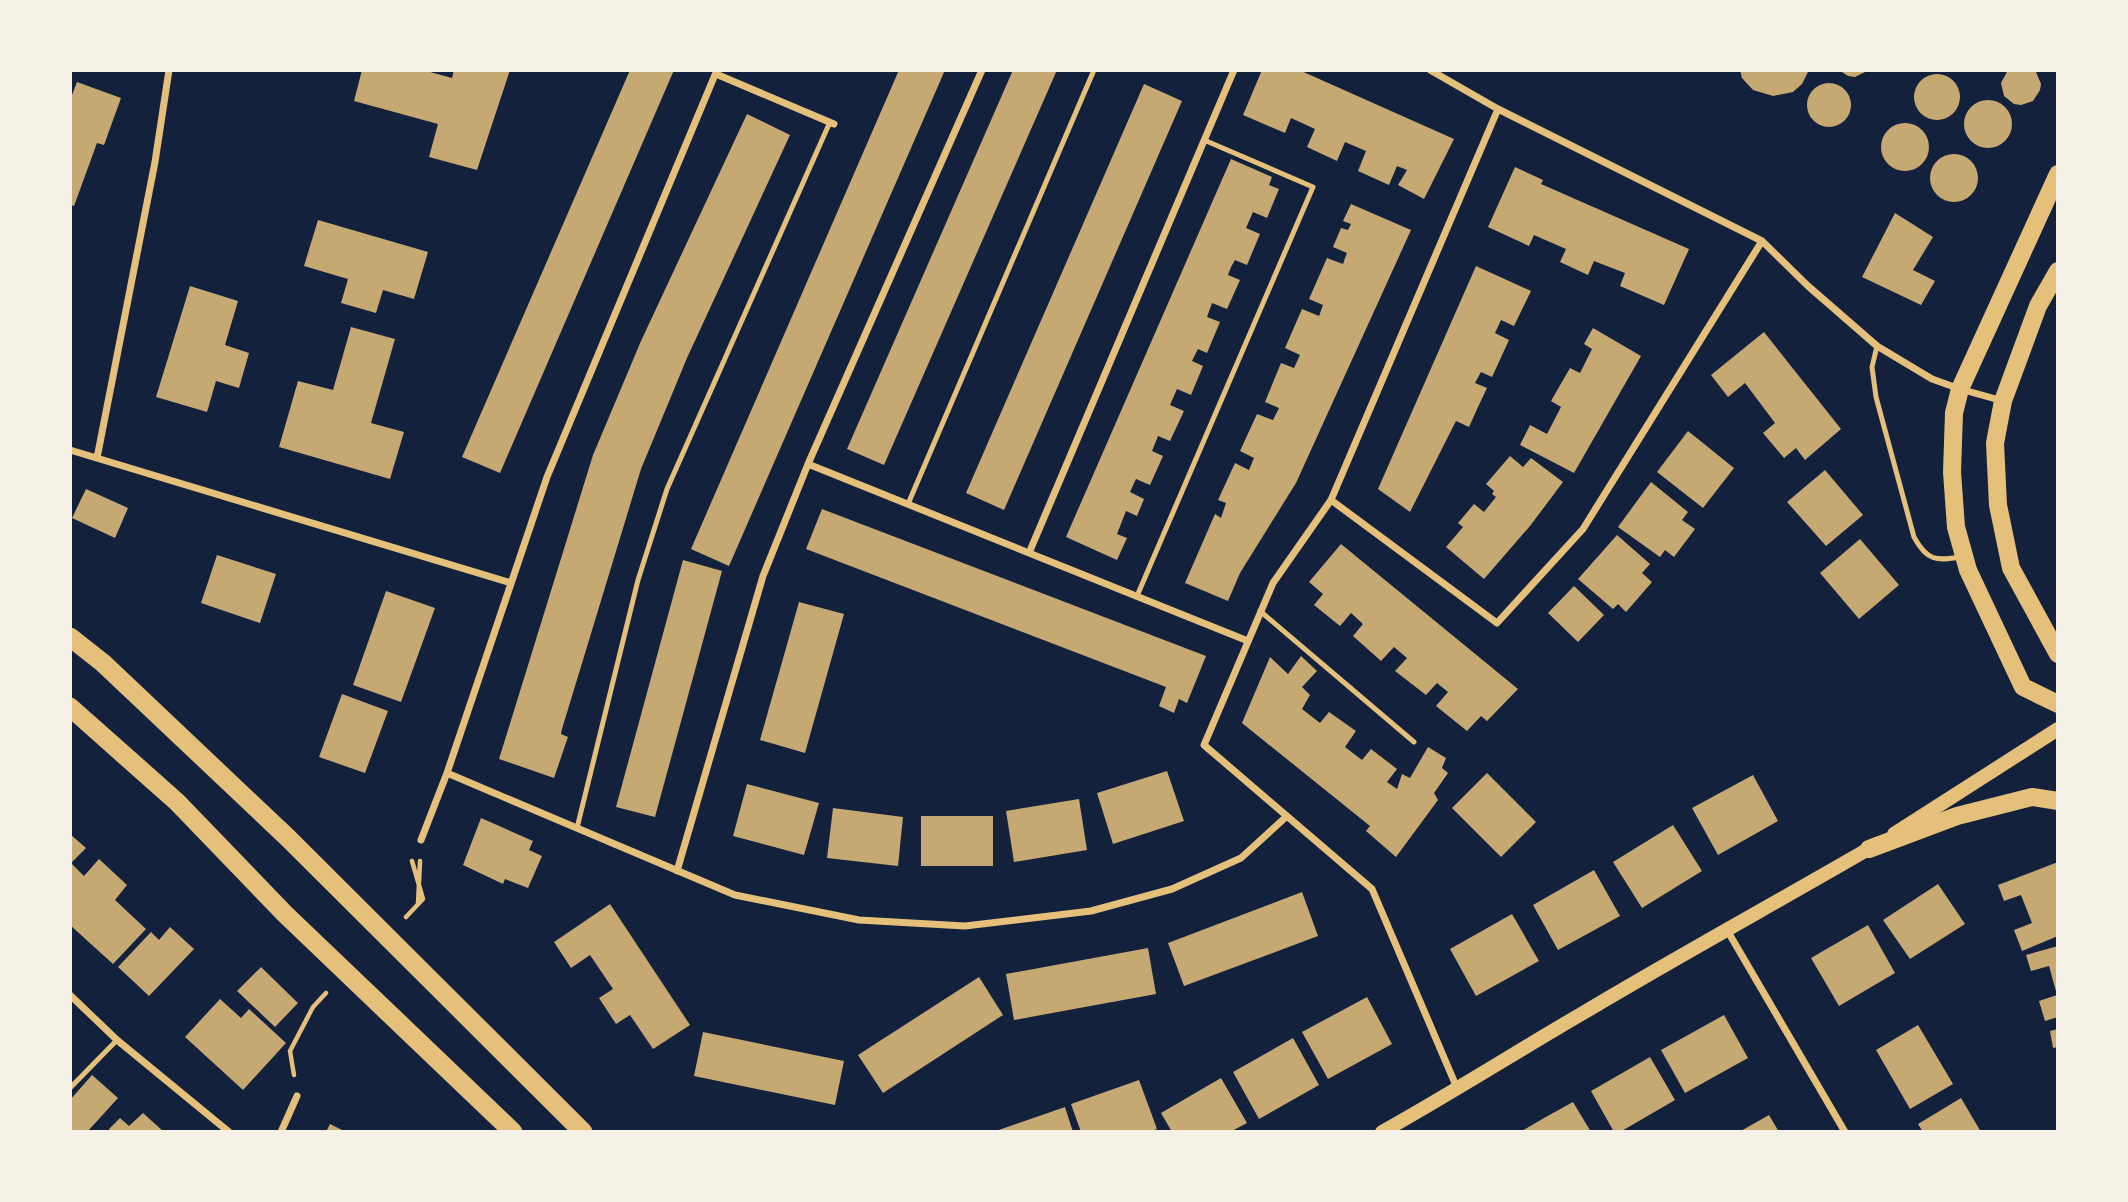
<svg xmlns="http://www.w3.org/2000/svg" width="2128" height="1202" viewBox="0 0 2128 1202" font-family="Arial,sans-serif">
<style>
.building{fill:#c6a872}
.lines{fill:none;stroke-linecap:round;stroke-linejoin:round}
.path{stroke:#e5c07b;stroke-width:4.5}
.service{stroke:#e5c07b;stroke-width:5}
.minor{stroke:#e5c07b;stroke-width:7}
.secondary{stroke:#e5c07b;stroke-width:14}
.primary{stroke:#e5c07b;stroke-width:18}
.trunk{stroke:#e5c07b;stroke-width:19}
</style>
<rect width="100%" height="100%" fill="#14213d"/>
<path class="building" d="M362 70H423L452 78 454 70H510L477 170 429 157 438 124 354 101Z
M630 70H674L500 473 462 457Z
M899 70H945L729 566 691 549Z
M1013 70H1057L884 465 847 449Z
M1262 70H1299L1454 139 1424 199 1398 185 1407 170 1397 166 1389 185 1358 171 1366 151 1345 142 1337 161 1307 147 1315 129 1291 118 1285 133 1243 115Z
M1740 70H1809L1802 84 1793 92 1773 96 1753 90 1742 78Z
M1839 70H1869L1855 77 1848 76Z
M2008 70 2036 72 2041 84 2040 90 2033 101 2021 105 2014 104 2004 96 2001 83Z
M1914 97a23 23 0 1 1 46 0a23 23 0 1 1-46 0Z
M77 82 121 98 104 145 97 143 74 206 70 205V100Z
M1807 105a22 22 0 1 1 44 0a22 22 0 1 1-44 0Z
M1144 84 1182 101 1004 510 966 493Z
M1964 124a24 24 0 1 1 48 0a24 24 0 1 1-48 0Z
M747 114 790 135 687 358 641 469 562 729 561 734 568 737 554 778 499 759 593 455 641 341Z
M1881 147a24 24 0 1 1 48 0a24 24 0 1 1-48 0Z
M1930 178a24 24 0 1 1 48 0a24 24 0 1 1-48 0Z
M1231 159 1272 177 1269 185 1279 189 1267 218 1253 212 1249 221 1246 228 1260 234 1247 265 1235 260 1231 267 1228 275 1240 280 1227 309 1212 303 1207 317 1220 322 1207 353 1198 349 1192 361 1203 366 1191 395 1177 389 1170 405 1184 411 1170 441 1158 436 1152 451 1163 456 1150 485 1136 479 1130 492 1144 499 1137 516 1126 511 1117 534 1127 538 1117 560 1066 537Z
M1515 167 1543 180 1541 184 1689 249 1664 305 1620 286 1625 273 1594 261 1588 275 1560 262 1566 249 1534 235 1529 246 1488 227Z
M1351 204 1411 230 1296 483 1240 573 1228 601 1185 583 1215 514 1221 518 1226 503 1218 500 1235 463 1249 470 1254 458 1240 451 1257 414 1273 420 1279 408 1265 402 1281 363 1294 368 1300 355 1285 348 1302 309 1319 316 1323 305 1309 299 1327 258 1343 264 1345 258 1347 253 1333 247 1341 228 1348 230 1351 224 1343 221Z
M1895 213 1933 237 1913 270 1935 281 1921 305 1862 277Z
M318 220 428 252 414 299 383 290 376 313 341 303 348 279 304 266Z
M1476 266 1531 291 1514 326 1501 320 1495 333 1509 340 1492 377 1481 372 1475 383 1487 388 1478 407 1469 427 1456 421 1410 512 1378 489Z
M190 286 238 301 225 345 249 353 239 388 216 381 207 412 156 397Z
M351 327 395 339 371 423 404 432 390 479 279 447 298 381 333 390Z
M1593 328 1641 356 1574 473 1520 445 1530 425 1547 434 1561 407 1551 401 1570 368 1580 373 1592 349 1584 344Z
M1764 332 1841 429 1805 460 1796 448 1784 458 1763 433 1775 423 1745 383 1728 397 1711 375Z
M1688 431 1734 468 1703 508 1657 472Z
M1510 456 1523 467 1531 458 1563 482 1530 526 1484 579 1446 547 1463 527 1458 523 1474 504 1484 512 1496 497 1492 494 1494 491 1486 484Z
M1825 470 1863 515 1826 546 1787 502Z
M1651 482 1688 512 1682 520 1695 529 1674 557 1665 550 1660 557 1618 527Z
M86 489 128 508 115 538 72 518Z
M822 509 1206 656 1187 703 1179 699 1174 713 1159 706 1166 687 806 549Z
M1617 535 1650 564 1642 573 1652 582 1626 612 1618 604 1613 609 1578 579Z
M1860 539 1899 585 1859 619 1820 573Z
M1341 544 1518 689 1487 721 1481 716 1467 731 1436 706 1448 692 1437 683 1426 695 1395 671 1407 658 1394 647 1381 661 1353 636 1363 624 1351 613 1340 626 1314 605 1323 594 1309 582Z
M217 555 276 574 260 623 201 603Z
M683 560 722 571 655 817 616 807Z
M1574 586 1604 615 1578 642 1548 613Z
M386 591 435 608 401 702 353 685Z
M799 602 844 614 805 753 760 740Z
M1301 656 1317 671 1302 687 1310 695 1302 709 1320 723 1329 712 1356 731 1345 747 1362 760 1371 749 1397 769 1387 782 1397 789 1402 774 1410 778 1428 747 1446 758 1442 768 1448 773 1434 793 1438 800 1396 857 1366 831 1370 826 1242 723 1270 657 1288 674Z
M342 694 388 711 365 773 319 757Z
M1167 771 1184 821 1113 844 1097 793Z
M1487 773 1536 822 1501 857 1452 808Z
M1753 775 1778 821 1718 855 1692 808Z
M747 784 819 803 804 855 733 836Z
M1079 799 1087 850 1014 862 1006 811Z
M833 808 903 817 898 866 827 858Z
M921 816H993V866H921Z
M481 818 533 841 529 850 542 856 528 888 505 879 503 884 463 865Z
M1673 825 1702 871 1642 908 1613 862Z
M70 834 86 848 71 863 84 876 99 859 127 885 115 900 146 929 113 964 70 925Z
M2058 862V936L2022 951 2014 930 2032 923 2021 895 2004 901 1998 885Z
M1594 870 1620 916 1558 950 1533 905Z
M1938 884 1965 924 1910 959 1883 920Z
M1302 892 1318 936 1184 986 1168 943Z
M610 904 690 1025 653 1049 630 1015 616 1024 599 998 613 989 590 955 571 968 554 942Z
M1512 914 1539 961 1476 996 1450 949Z
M1868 925 1895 973 1839 1006 1811 958Z
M170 927 194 949 149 996 118 967 151 932 159 940Z
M2058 946V1017L2045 1021 2039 1001 2057 995 2049 966 2031 971 2026 955Z
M1148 948 1156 994 1014 1020 1006 974Z
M261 967 298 1003 275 1027 237 991Z
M979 977 1003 1015 883 1093 858 1055Z
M1367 997 1392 1044 1328 1079 1302 1032Z
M220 999 241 1018 249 1009 286 1043 243 1090 185 1037Z
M1724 1015 1748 1058 1685 1093 1661 1050Z
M1918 1025 1953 1084 1910 1109 1876 1050Z
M2058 1029V1047L2053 1048 2050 1031Z
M703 1032 844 1061 835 1105 694 1076Z
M1293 1038 1319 1085 1259 1119 1233 1072Z
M1650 1057 1675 1100 1620 1132H1614L1591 1091Z
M92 1075 118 1098 87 1132H70V1100Z
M1221 1078 1247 1123 1230 1132H1172L1161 1113Z
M1139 1080 1157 1129 1148 1132H1081L1071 1104Z
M1961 1098 1981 1132H1923L1918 1124Z
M1573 1102 1591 1132H1520L1544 1118Z
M1065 1107 1073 1132H993Z
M143 1113 164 1132H111L109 1129 120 1118 129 1126Z
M1769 1115 1779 1132H1739Z
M330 1124 346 1132H326Z"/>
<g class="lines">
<path class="path" d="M418 904 420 861
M406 917 423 899 412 861
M294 1075 290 1051 313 1007 326 993"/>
<path class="service" d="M1877 346 1872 367 1876 397 1914 537C1927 561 1936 561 1961 557
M908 504 1094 70
M1137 596 1313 187 1204 140
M1260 611 1414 742
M577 828 638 580 667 489 830 122
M70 1088 117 1040"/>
<path class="minor" d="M1430 70 1498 109 1762 241 1808 286 1877 346 1932 379 1960 389 2003 401
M716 74 834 124
M70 450 511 583
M97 458 155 162 169 70
M808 464 1248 641
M1331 500 1497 623 1583 529 1762 241
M1029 553 1234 70
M447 773 735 895 859 920 965 926 1091 911 1172 889 1241 858 1287 816
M421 840 447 773 547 477 717 70
M677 871 763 576 808 464 982 70
M1727 930 1845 1132
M70 995 117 1040 229 1132
M1457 1088 1372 889 1204 745 1273 583 1331 500 1498 109
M281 1132 297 1096"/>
<path class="secondary" d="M1894 834 2058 729
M1382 1132C1450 1094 1516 1052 1583 1013 1680 955 1779 901 1877 844"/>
<path class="primary" d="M2058 174 1960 389 1954 413 1952 472 1956 527 1968 570 2023 687 2058 704
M2058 271 2038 306 2003 401 1995 443 1998 505 2011 568 2058 654
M1869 849 1957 816 2032 797 2058 801"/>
<path class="trunk" d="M70 637 103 663 288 838 583 1132
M70 707 177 802 285 914 513 1132"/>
</g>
<rect width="2128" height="1202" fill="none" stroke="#f6f1e7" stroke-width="144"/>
</svg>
